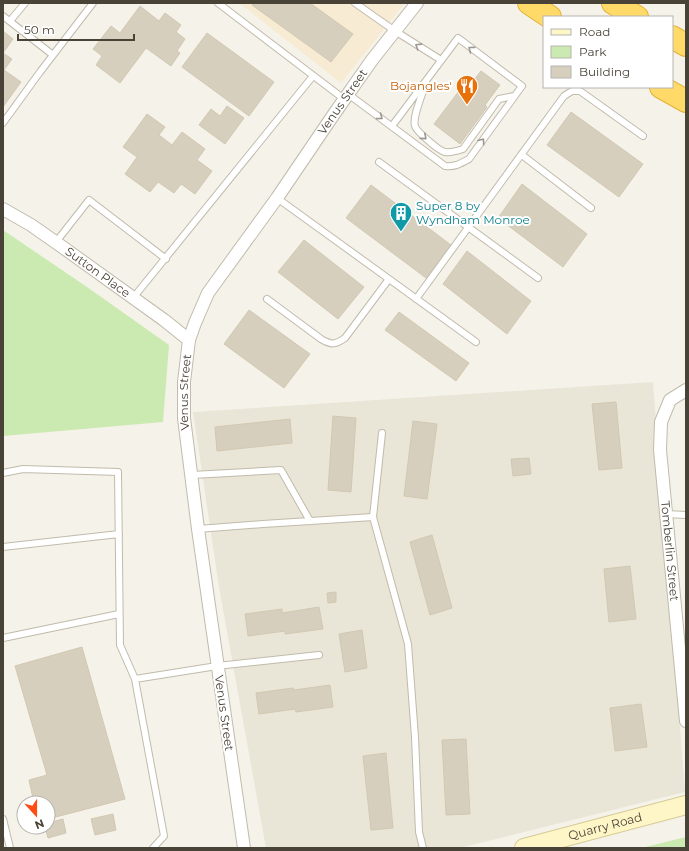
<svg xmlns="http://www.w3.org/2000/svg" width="689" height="851" viewBox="0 0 689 851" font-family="Montserrat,sans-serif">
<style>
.residential{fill:#e9e5d7}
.commercial{fill:#f7ebd4}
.green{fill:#cbeab1}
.building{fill:#d7cfbe;stroke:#d2c8b1}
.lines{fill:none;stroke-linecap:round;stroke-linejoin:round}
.lane-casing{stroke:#c1bbab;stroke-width:8}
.street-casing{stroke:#c1bbab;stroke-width:14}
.secondary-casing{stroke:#d6ca97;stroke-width:20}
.highway-casing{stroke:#e2b135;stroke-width:24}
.lane{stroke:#fff;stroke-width:6}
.street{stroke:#fff;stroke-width:12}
.secondary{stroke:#fff6c8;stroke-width:18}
.highway{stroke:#ffda69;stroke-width:22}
.oneway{stroke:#9b9891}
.labels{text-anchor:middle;stroke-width:4;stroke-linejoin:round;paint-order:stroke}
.food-label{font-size:12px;fill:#c56008;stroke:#fff;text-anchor:end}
.street-label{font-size:12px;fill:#494337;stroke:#fff}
.culture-label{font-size:12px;fill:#0d838f;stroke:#fff;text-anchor:start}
</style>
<rect width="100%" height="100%" fill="#f5f2e9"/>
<path class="residential" d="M653 382 685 792 460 848H266L219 587 193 412Z"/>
<path class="commercial" d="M239 3H405L341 83Z"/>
<path class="green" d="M3 230 87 287 169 345 163 422 3 436Z
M686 837V848H641Z"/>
<path class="building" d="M253 3H310L353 34 331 62 252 5Z
M140 6 159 21 165 13 181 25 176 32 185 39 177 51 180 53 171 66 146 48 120 83 96 65 102 56 93 49 111 26 120 33Z
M3 31 13 39 3 53 12 59 4 70 21 82 3 107Z
M207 33 274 82 249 116 182 67Z
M481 71 500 85 485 105 487 107 460 144 434 124 459 91 463 94Z
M227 106 244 118 225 144 199 125 211 109 220 116Z
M571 112 643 164 619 197 547 145Z
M147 114 165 127 159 135 172 145 182 132 205 149 197 160 212 171 195 194 181 184 174 193 158 182 150 192 125 174 137 157 123 147Z
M522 184 587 234 563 267 498 218Z
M371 185 455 248 430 281 346 218Z
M304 240 364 287 338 319 278 272Z
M467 251 531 301 507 334 443 284Z
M249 310 310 354 284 388 224 344Z
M399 312 469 363 456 381 385 330Z
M616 402 622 468 599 470 592 404Z
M333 416 356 418 351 492 328 490Z
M290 419 292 443 217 451 215 427Z
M413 421 437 424 427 499 404 496Z
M529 458 531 474 513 476 511 459Z
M432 535 452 608 430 615 410 542Z
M630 566 636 619 609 622 604 569Z
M336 592V602L328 603 327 593Z
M319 607 323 629 285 634V631L248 636 245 614 282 609V613Z
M362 630 367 668 345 672 339 634Z
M82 647 125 799 48 819V803H34L29 780 47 775 15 666Z
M330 685 333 707 296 712 295 709 259 714 256 693 293 688 294 690Z
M641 704 647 747 615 751 610 708Z
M466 739 470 814 446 815 442 740Z
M386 753 393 828 371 830 363 756Z
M113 814 116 830 95 835 91 819Z
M63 819 66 833 48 838 45 827H48V823Z"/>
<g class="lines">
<g class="lane-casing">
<path id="lane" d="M218 3 344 99
M355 3 395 31 441 60
M3 16 53 55
M10 21 25 3
M426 83C423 93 412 117 415 126 416 131 439 151 445 152 451 153 457 151 463 149L499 99 514 96
M348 94 445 166C455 167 460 164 469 159L522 86 458 38 392 126
M3 123 40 72 93 3
M522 155 591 208
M379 162 538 278
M277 198 476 342
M56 242 89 200 166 259
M133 298 313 76
M267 299 321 339C331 345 335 345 345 338L389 279
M416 299 564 96 572 91H580L643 136
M382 433 373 517 408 644 415 737 419 832 423 848
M3 473 23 469 118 472 120 645 135 679 217 666 319 655
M192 475 281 470 310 521
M666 514 686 515
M198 529 263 524 373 517
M3 547 119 534
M3 638 119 614
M135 679 164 836 153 848
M3 819 10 848"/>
</g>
<g class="street-casing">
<g id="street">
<path id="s1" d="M3 209 31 225 61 246 164 320 189 340"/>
<path id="s2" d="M686 390 670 400 661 422 660 450 686 721"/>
<path id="s3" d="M244 848 198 529 184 418V382L189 340 195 323 208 293 277 198 334 114 372 60 417 3"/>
</g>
</g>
<g class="secondary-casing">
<g id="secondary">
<path id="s4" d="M524 848 686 805"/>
</g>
</g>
<g class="highway-casing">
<path id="highway" d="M529 3 550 17
M613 3 637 17
M672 37 686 45
M661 87 686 101"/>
</g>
<use href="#lane" class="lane"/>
<use href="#street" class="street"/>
<use href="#secondary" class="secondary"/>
<use href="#highway" class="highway"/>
</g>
<defs><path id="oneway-chevron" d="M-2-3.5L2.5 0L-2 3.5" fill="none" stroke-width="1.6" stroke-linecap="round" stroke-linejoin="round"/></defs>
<g class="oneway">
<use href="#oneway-chevron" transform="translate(418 46) rotate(-148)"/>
<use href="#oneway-chevron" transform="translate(471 49) rotate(-143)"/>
<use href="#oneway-chevron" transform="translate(380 117) rotate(37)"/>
<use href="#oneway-chevron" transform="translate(424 137) rotate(41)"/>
<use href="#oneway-chevron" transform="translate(482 141) rotate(-54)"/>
</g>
<defs>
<g id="restaurant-pin" transform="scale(1.15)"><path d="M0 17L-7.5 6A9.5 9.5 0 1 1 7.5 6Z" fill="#e8710a" stroke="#fff"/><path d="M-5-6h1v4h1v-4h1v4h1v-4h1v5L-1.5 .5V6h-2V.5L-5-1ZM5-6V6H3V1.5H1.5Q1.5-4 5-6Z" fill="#fff"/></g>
<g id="building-pin" transform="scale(1.15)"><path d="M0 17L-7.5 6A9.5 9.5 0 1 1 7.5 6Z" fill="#0f9aa8" stroke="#fff"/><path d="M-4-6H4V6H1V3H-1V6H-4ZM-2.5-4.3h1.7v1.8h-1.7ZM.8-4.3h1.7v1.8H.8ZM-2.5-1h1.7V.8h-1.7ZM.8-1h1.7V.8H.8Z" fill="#fff"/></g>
</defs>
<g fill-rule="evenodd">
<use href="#restaurant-pin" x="467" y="86"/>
<use href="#building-pin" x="401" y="213"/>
</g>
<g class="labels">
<g class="food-label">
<text x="452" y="90">Bojangles'</text>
</g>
<g class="street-label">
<text dy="4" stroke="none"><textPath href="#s3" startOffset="797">Venus Street</textPath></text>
<text dy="4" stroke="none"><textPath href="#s1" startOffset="114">Sutton Place</textPath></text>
<text dy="4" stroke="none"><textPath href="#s3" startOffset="460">Venus Street</textPath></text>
<text dy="4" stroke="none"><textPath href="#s2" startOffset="172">Tomberlin Street</textPath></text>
<text transform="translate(224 713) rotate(82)" y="4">Venus Street</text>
<text dy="4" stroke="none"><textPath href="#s4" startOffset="84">Quarry Road</textPath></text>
</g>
<g class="culture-label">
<text x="416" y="210">Super 8 by<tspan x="416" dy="14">Wyndham Monroe</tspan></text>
</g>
</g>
<rect width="689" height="851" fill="none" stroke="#494337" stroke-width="8"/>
<rect x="543" y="16" width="130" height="72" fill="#ffffff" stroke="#b6b4af"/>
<rect x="551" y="29" width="20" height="6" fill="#fff6c8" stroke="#b6b4af"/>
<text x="579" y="36" font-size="12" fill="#494337">Road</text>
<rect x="551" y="46" width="20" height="12" fill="#cbeab1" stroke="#b6b4af"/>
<text x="579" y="56" font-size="12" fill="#494337">Park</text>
<rect x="551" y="66" width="20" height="12" fill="#d7cfbe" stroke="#b6b4af"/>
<text x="579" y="76" font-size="12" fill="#494337">Building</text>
<g transform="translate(36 815) rotate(159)"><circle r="19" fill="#ffffff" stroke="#b6b4af"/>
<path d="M0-3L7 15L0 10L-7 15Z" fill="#ff4c15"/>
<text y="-6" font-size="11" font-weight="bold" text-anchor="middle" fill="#494337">N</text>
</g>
<path d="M18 34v6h116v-6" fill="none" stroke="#494337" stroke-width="2"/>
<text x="24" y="34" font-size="12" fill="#494337" stroke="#ffffff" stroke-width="3" paint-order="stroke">50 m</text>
</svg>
